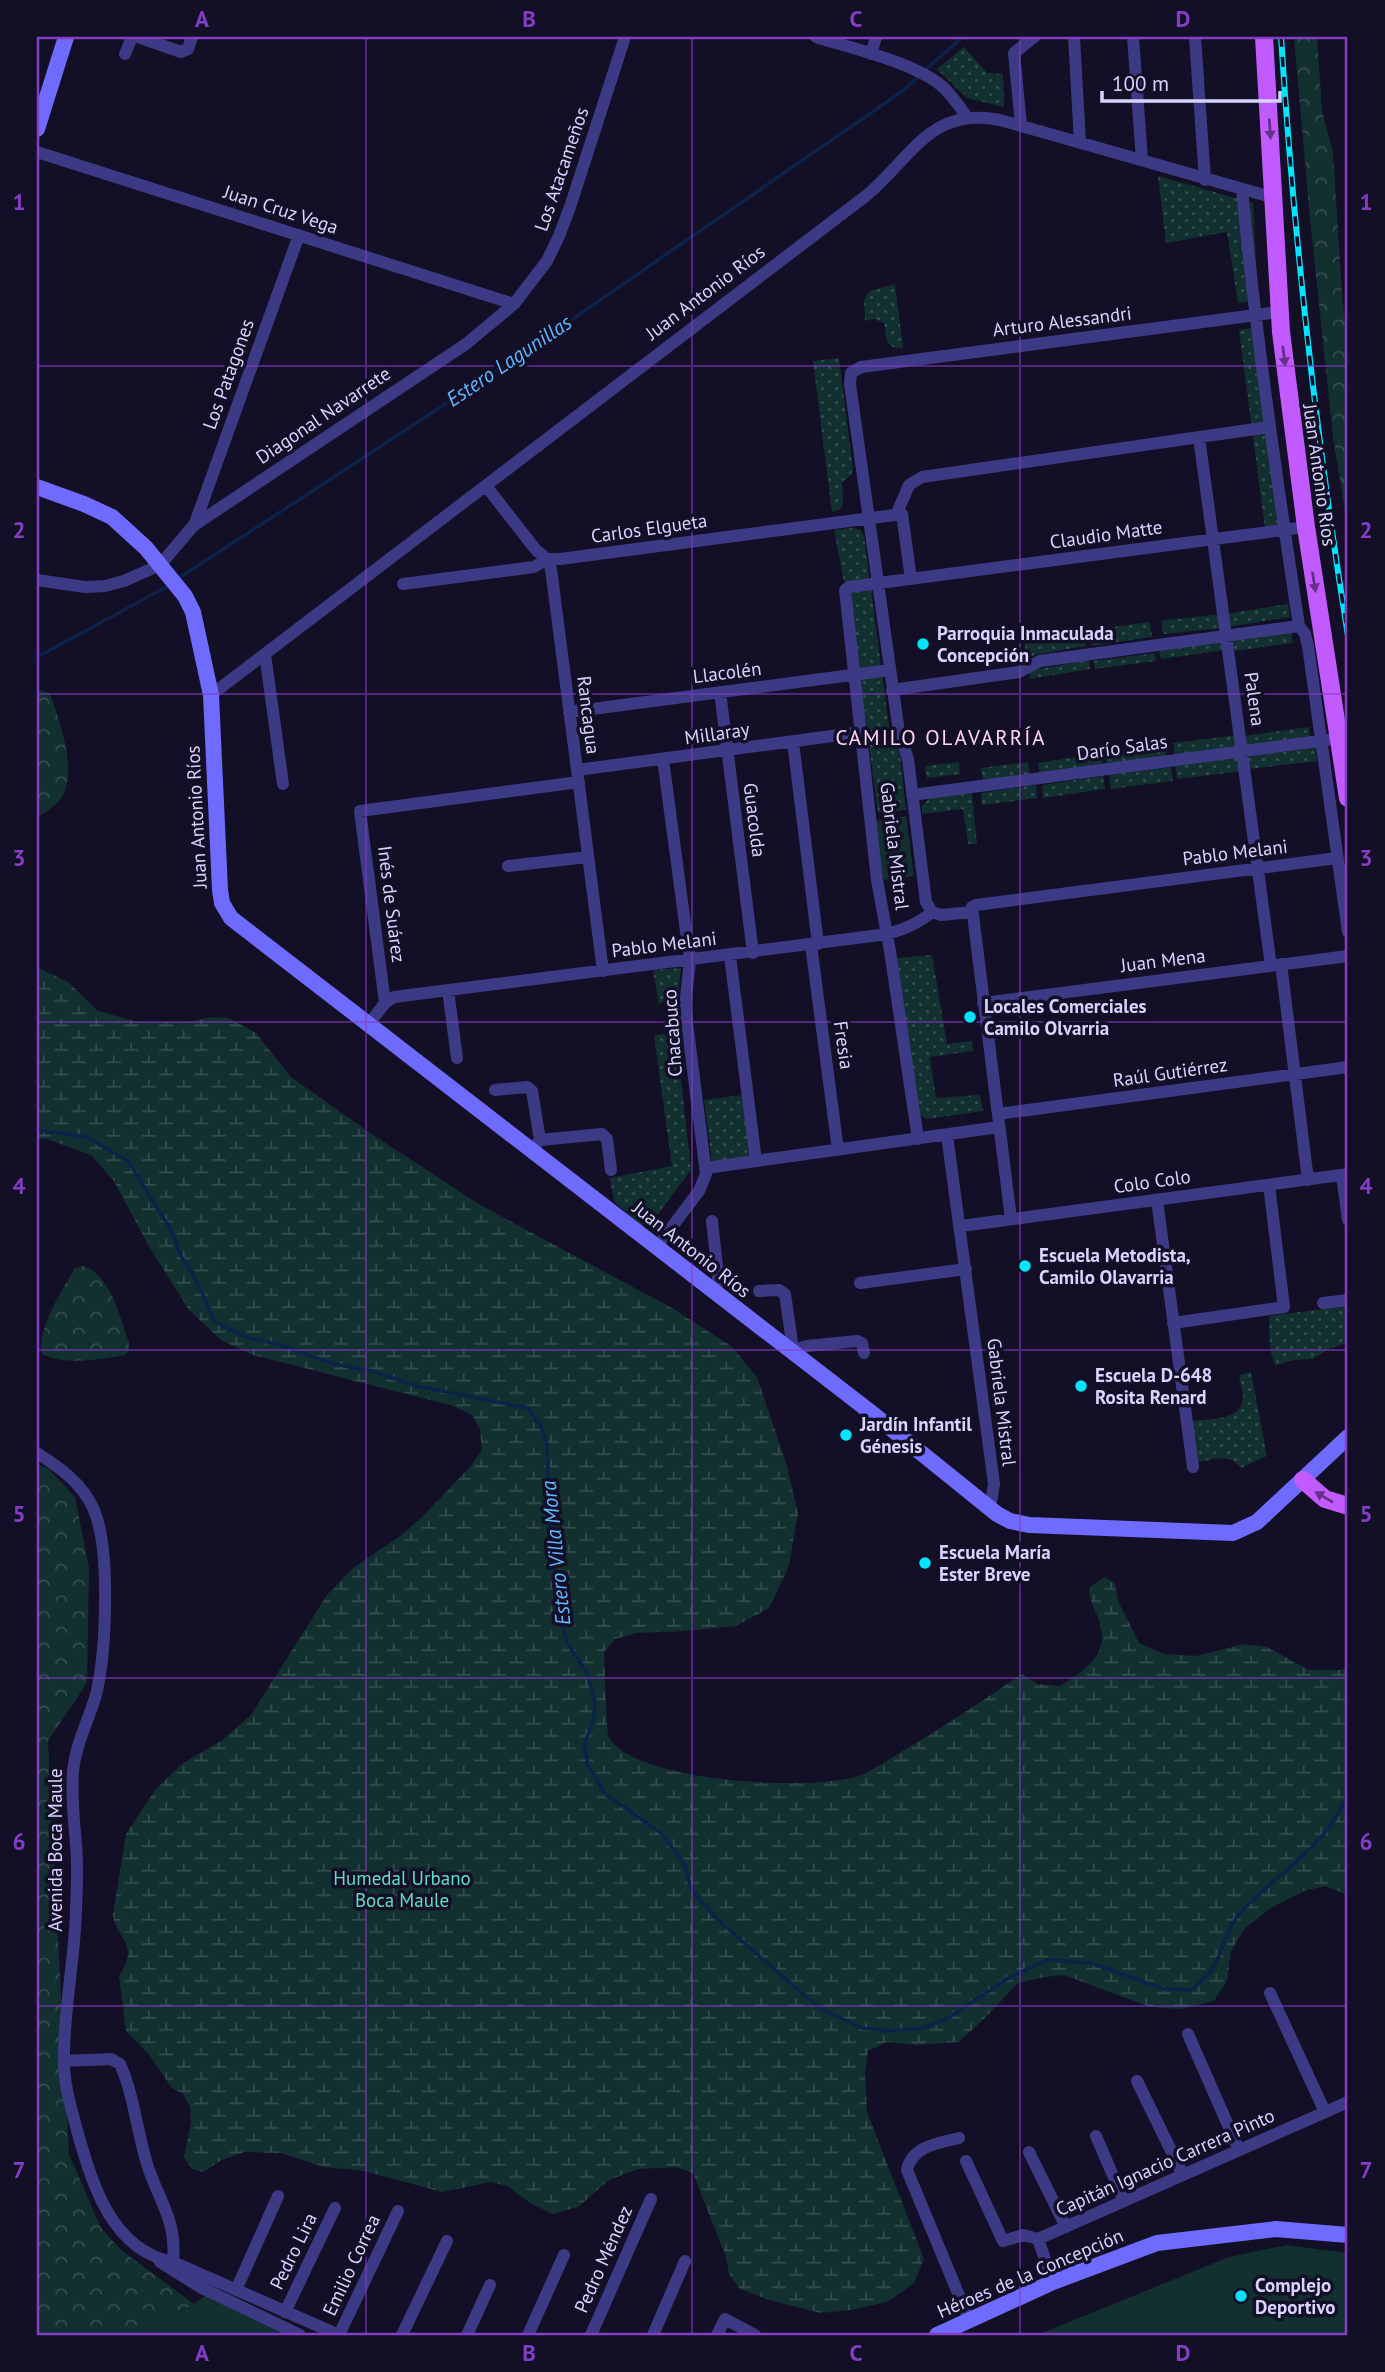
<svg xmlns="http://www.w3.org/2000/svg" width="1385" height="2372" viewBox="0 0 1385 2372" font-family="'PT Sans',sans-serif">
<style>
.grass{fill:url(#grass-dots)}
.forest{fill:url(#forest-crowns)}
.wetland{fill:url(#wetland-marsh)}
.pitch{fill:#12302f}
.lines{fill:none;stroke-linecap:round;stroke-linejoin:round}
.stream{stroke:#0c2248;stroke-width:3.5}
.street{stroke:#3d3a85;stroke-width:12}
.secondary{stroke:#6f6bff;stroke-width:16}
.primary{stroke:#c25bff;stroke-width:18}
.rail-casing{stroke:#00e5ff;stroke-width:6}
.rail{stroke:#130f26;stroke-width:3.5;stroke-dasharray:10;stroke-linecap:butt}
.oneway{fill:#623188}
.grid{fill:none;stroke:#843dc5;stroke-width:2;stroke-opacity:0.55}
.poi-dot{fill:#00e5ff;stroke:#130f26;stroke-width:2.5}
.labels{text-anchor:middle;stroke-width:7;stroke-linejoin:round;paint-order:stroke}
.street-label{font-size:19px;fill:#d9d4ff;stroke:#130f26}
.poi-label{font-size:19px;font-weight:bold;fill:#d9d4ff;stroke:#130f26;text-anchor:start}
.park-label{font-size:19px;fill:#5fe0c0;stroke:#130f26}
.water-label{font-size:21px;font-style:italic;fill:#62b6ff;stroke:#130f26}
.neighbourhood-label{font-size:21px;letter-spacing:2px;fill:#ffd6f0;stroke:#130f26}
.neatline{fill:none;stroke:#843dc5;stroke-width:2.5}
.grid-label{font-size:23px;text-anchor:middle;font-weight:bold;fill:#843dc5}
</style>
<defs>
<pattern id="grass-dots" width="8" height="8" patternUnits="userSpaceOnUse" patternTransform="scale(1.75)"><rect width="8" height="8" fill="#12302f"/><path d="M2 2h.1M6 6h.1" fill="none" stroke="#344d4e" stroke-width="1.8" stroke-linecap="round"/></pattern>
<pattern id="forest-crowns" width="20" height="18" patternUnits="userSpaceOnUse" patternTransform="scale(1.75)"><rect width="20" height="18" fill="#12302f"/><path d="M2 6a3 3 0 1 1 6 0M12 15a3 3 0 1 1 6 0" fill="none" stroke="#344d4e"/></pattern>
<pattern id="wetland-marsh" width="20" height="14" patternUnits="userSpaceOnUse" patternTransform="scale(1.75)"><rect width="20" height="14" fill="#12302f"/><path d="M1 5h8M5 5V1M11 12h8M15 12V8" fill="none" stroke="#344d4e"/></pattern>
</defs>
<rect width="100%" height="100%" fill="#130f26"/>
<path class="grass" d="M964 47 987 73 1003 74 1004 107 967 98 937 69Z
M1158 176 1253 203 1258 301 1238 303 1227 232 1166 243Z
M895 284 903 348C885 350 887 337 884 323L874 319 865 321 864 300 869 291Z
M1259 327 1285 527 1265 528 1239 330Z
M839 358 853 470 851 475 842 482 843 504 841 509 832 512 813 361Z
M853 528 861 530 864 536 889 727 900 755 906 810 878 813 849 593 843 577 834 530Z
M1288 604 1290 617 1227 627 1226 614Z
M1220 614 1222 628 1163 634 1161 621Z
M1150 622 1152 637 1092 646 1090 630Z
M1084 631 1086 646 1034 655 1027 661 1024 639Z
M1291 632 1293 643 1234 651 1233 641Z
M1224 640 1225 650 1161 659 1159 650Z
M1155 653 1156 661 1095 669 1094 661Z
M1089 660 1090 669 1030 679 1029 673 1034 670Z
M1309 727 1310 737 1244 746 1243 736Z
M1238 735 1240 748 1175 756 1173 743Z
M1165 744 1166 756 1107 764 1105 752Z
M1316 748 1317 761 1249 769 1247 756Z
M1101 753 1103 765 1040 775 1038 763Z
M1242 757 1244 771 1177 779 1175 765Z
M959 762 960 774 927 778 925 766Z
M1028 762 1030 774 983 780 981 768Z
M1171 767 1173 781 1111 789 1109 775Z
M1103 776 1105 789 1043 798 1042 785Z
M1036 785 1037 798 982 805 981 793Z
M972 793 977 844H968L963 809 922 814V806L930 798Z
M932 955 947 1044 972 1041 973 1051 930 1057 936 1098 980 1095 983 1111 926 1119 916 1111 897 958Z
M681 968 678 993 669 995 659 1005 653 970Z
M662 1034 676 1036 691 1170 649 1226 640 1225 614 1201 610 1178 672 1166 654 1036Z
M743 1095 752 1157 712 1162 704 1100Z
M1348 1306V1343L1330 1348 1313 1359 1293 1360 1275 1366 1270 1348 1269 1316Z
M1251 1372 1267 1456 1241 1468C1229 1452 1212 1460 1195 1463L1189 1421C1206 1419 1242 1422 1243 1398 1243 1391 1240 1382 1239 1375Z"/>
<path class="forest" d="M1294 37H1317L1322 111 1333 152 1342 294 1348 354V530L1333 437 1310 219Z
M37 689 50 693C59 721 78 769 62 797 57 805 45 812 37 818Z
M84 1266C112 1277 119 1316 129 1342V1351L125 1355C101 1359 65 1366 42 1354 36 1330 63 1289 75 1268Z
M37 1464 48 1468 75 1497 89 1568 87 1683 48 1741 69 2154 101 2228 121 2250 194 2304 138 2335H37Z"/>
<path class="wetland" d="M37 967 68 982 98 1011 138 1022H189L212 1017 229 1018 256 1033 291 1077 370 1133 482 1206 672 1308 731 1346 757 1377 787 1466 798 1513 789 1566 769 1608 736 1626 685 1631 637 1633 615 1639 604 1652C605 1664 606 1731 609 1737 633 1783 820 1793 864 1774 876 1768 889 1759 901 1752 942 1728 982 1701 1022 1674L1038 1684 1060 1686C1091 1666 1113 1652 1096 1613 1092 1603 1088 1597 1090 1587L1104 1577 1115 1583 1118 1601 1139 1643 1164 1654 1196 1656 1244 1644 1267 1647 1309 1670H1339L1348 1668V1895L1325 1886 1304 1891 1271 1908 1245 1928 1231 1951 1227 1981 1214 2001 1180 2009 1150 2007 1064 1975 1045 1977 1018 1983 983 2020 958 2042 917 2045 887 2042 868 2051 865 2072 867 2112 924 2259 914 2283 887 2302 851 2310 821 2313 772 2301 740 2289 729 2274 726 2257 693 2173 676 2167 638 2169 609 2180 578 2207 553 2214 530 2203 507 2186 491 2182 442 2192 364 2171 324 2167 281 2153 244 2152 220 2161 203 2172 192 2169 184 2157 191 2122 190 2107 183 2094 172 2088 150 2056 126 2031 119 1976C141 1942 116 1941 113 1914L126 1834 155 1790 183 1763 221 1741 251 1715 327 1595 353 1568 400 1536 421 1518 470 1467 482 1450 480 1429 471 1414 450 1405 253 1355 221 1340 189 1310 148 1245 114 1181 91 1155 47 1139 37 1138Z"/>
<path class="pitch" d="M906 816 914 876 883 880 875 821Z
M1287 2245 1348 2253V2335H1037L1229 2257Z
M216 2288 298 2335H138L194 2304Z"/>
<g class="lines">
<path class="stream" d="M925 70 963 37
M176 580 525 352 904 90 920 75
M37 657 170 585
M37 1130 86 1137 128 1161 171 1230 181 1256 195 1278 215 1322 246 1337 280 1345 334 1364 372 1371 416 1386 528 1408 540 1425 547 1444 550 1535 561 1620 567 1643 588 1674 595 1703 593 1721 584 1745 588 1765 605 1794 661 1833 685 1865 691 1889 717 1919 819 2008 862 2028 890 2031 923 2028 947 2019 1010 1977 1047 1960 1091 1963 1164 1989 1191 1990C1198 1984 1206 1978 1211 1971 1222 1955 1225 1932 1237 1917 1272 1875 1331 1846 1348 1792"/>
<path class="street" d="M138 37 181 52 188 49 192 37
M816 37C851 48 922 64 947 91 954 99 961 108 967 117
M1074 37 1080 142
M1133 37 1142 160
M1195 37 1205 180
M125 54 132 37
M871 54 876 37
M1021 125 1014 53 1034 37
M37 152 514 304
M1242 190C1256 336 1277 481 1299 626L1305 634 1308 646 1348 932
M1199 437 1271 966
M486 486 536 550 547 559 551 569 603 971
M896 515 909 485 922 477 1269 427
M194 526 299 235
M37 580 85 587 105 586 124 581 160 565 193 526 466 344 514 304 547 261 559 236 570 207 625 37
M403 584 534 567 547 559H560L902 514 911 579
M265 654 283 784
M892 690 1019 672 1040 661 1299 626
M720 692 753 953
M211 695 867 195C912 157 931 106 1000 120L1275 198
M569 712 890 670
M793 742 818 944
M577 770 862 732
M912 795 1327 740
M508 866 588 857
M932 912 926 902 908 759 899 732 850 384 851 373 861 367 1279 312
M932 912 941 915 972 912
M811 945 838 1150
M730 956 756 1161
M1281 964 1308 1180
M448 990 457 1058
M385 1003 360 811 579 782
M983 1003 1348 956
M368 1025 385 1003 394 997 880 935C898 932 918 924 932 912
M495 1090 527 1087 532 1091 540 1140
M998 1114 1348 1067
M947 1135 994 1484 990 1508
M918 1139 890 951 877 880 845 590 849 587 1306 527
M531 1151 540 1140 602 1134 607 1139 611 1170
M706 1168 999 1127
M1342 1175 1348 1220
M1157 1200 1193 1467
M1011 1219 972 907 976 905 1337 858
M712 1221 718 1275V1283L713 1292
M961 1226 1348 1174
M656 1248 699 1191 706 1174 685 1006 690 961 663 759
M860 1283 966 1269
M759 1291 779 1290 785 1294 792 1342 790 1351
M1323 1303 1348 1300
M1173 1323 1284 1307 1269 1185
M790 1351 807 1346 857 1341 862 1343 864 1353
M37 1453C59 1467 82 1483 93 1508 111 1546 106 1649 97 1691 90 1718 76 1742 73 1771 71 1796 74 1821 76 1845 78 1866 77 1888 76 1909 75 1960 63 2011 64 2062 64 2087 72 2110 78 2134 93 2186 112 2250 173 2262L339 2335
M1270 1993 1325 2112
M1188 2034 1239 2150
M64 2061 111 2059 120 2064C134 2095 137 2132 147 2164 159 2202 177 2219 173 2262
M1137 2081 1183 2175
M1096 2136 1124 2201
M959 2138C939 2143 912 2146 907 2170L970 2322
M1029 2152 1066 2227
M966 2161 1003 2241 1023 2235 1038 2239
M160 2262 200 2287 300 2335
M1053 2282 1038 2239 1348 2102
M236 2290 278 2196
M285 2312 335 2208
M339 2335 398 2211
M402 2335 447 2241
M467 2335 490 2285
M528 2335 564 2255
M591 2335 651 2199
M653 2335 685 2261
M717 2335 725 2319 755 2335"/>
<path class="secondary" d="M37 129 66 37
M37 487 84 504 112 517 146 548 185 596 193 612 211 695 220 890 222 903 231 918 873 1414 997 1514 1010 1521 1029 1525 1233 1533 1257 1522 1348 1437
M937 2335 1053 2282 1157 2243 1276 2229 1348 2235"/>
<path class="primary" d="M1264 37 1281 332 1306 527 1348 798
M1303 1480 1325 1499 1348 1506"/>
<g class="rail-casing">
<path id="rail" d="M1281 37C1294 238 1316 437 1348 636"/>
</g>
<use href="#rail" class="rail"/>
</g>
<defs><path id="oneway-solid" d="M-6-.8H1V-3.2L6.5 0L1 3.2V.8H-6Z" transform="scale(1.75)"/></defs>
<g class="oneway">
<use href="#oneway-solid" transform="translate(1270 129) rotate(86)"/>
<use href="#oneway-solid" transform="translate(1284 356) rotate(83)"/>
<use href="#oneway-solid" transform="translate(1314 582) rotate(81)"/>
<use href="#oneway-solid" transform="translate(1324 1497) rotate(-149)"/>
</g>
<path class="grid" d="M366 37V2335M692 37V2335M1020 37V2335M37 366H1348M37 694H1348M37 1022H1348M37 1350H1348M37 1678H1348M37 2006H1348"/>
<g class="poi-dot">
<circle cx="923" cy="644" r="7"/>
<circle cx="970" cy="1017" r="7"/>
<circle cx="1025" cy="1266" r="7"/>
<circle cx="1081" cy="1386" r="7"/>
<circle cx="846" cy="1435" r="7"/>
<circle cx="925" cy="1563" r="7"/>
<circle cx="1241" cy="2296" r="7"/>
</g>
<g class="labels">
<g class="street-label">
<text transform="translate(561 169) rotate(-71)" y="7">Los Atacameños</text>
<text transform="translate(281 209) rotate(18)" y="7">Juan Cruz Vega</text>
<text transform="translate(705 292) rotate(-37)" y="7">Juan Antonio Ríos</text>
<text transform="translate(1062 321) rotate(-7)" y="7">Arturo Alessandri</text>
<text transform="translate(228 374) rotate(-70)" y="7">Los Patagones</text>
<text transform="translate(323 415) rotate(-34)" y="7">Diagonal Navarrete</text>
<text transform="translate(1320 475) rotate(82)" y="7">Juan Antonio Ríos</text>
<text transform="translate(649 528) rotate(-8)" y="7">Carlos Elgueta</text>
<text transform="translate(1106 534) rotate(-8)" y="7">Claudio Matte</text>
<text transform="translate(727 672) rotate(-7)" y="7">Llacolén</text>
<text transform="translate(1255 699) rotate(82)" y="7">Palena</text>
<text transform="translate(589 715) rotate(83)" y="7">Rancagua</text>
<text transform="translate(717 733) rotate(-8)" y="7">Millaray</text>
<text transform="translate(1122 747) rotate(-8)" y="7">Darío Salas</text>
<text transform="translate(196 817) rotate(-93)" y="7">Juan Antonio Ríos</text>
<text transform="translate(755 820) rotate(83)" y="7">Guacolda</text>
<text transform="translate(895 846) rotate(83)" y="7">Gabriela Mistral</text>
<text transform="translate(1235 852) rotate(-7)" y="7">Pablo Melani</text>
<text transform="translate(392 904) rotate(83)" y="7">Inés de Suárez</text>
<text transform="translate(664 944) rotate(-7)" y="7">Pablo Melani</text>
<text transform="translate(1163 960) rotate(-7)" y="7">Juan Mena</text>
<text transform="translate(672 1033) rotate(-94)" y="7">Chacabuco</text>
<text transform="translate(844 1045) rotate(82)" y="7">Fresia</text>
<text transform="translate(1170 1072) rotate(-8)" y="7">Raúl Gutiérrez</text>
<text transform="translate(1152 1181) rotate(-8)" y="7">Colo Colo</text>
<text transform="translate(692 1249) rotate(38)" y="7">Juan Antonio Ríos</text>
<text transform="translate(1002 1402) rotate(83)" y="7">Gabriela Mistral</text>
<text transform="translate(55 1850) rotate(-90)" y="7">Avenida Boca Maule</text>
<text transform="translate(1165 2162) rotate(-24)" y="7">Capitán Ignacio Carrera Pinto</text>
<text transform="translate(293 2251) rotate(-64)" y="7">Pedro Lira</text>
<text transform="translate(603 2259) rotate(-66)" y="7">Pedro Méndez</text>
<text transform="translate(351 2265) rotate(-65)" y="7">Emilio Correa</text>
<text transform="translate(1030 2273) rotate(-23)" y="7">Héroes de la Concepción</text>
</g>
<g class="poi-label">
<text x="937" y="640">Parroquia Inmaculada<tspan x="937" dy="22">Concepción</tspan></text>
<text x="984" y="1013">Locales Comerciales<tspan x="984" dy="22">Camilo Olvarria</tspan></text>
<text x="1039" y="1262">Escuela Metodista,<tspan x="1039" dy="22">Camilo Olavarria</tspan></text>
<text x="1095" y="1382">Escuela D-648<tspan x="1095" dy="22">Rosita Renard</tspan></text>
<text x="860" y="1431">Jardín Infantil<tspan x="860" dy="22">Génesis</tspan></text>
<text x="939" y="1559">Escuela María<tspan x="939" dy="22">Ester Breve</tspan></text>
<text x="1255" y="2292">Complejo<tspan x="1255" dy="22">Deportivo</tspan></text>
</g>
<g class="park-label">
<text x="402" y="1885">Humedal Urbano<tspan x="402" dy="22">Boca Maule</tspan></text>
</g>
<g class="water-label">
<text transform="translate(509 361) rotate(-34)" y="7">Estero Lagunillas</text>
<text transform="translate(556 1553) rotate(-96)" y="7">Estero Villa Mora</text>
</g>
<g class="neighbourhood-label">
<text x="941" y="745">CAMILO OLAVARRÍA</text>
</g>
</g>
<rect width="1385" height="2372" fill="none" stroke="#130f26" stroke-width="77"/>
<path d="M1102 91v10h178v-10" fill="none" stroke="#d9d4ff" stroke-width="3.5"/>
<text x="1112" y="91" font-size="21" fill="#d9d4ff" stroke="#130f26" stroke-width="5" paint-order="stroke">100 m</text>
<rect x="38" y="38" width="1308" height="2296" class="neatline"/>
<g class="grid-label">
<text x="202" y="27">A</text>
<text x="529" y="27">B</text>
<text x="856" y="27">C</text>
<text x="1183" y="27">D</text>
<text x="19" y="210">1</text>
<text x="1366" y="210">1</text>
<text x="19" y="538">2</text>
<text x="1366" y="538">2</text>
<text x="19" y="866">3</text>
<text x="1366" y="866">3</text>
<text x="19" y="1194">4</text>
<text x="1366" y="1194">4</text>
<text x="19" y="1522">5</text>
<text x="1366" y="1522">5</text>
<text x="19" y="1850">6</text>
<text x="1366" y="1850">6</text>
<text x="19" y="2178">7</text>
<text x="1366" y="2178">7</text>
<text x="202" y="2361">A</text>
<text x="529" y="2361">B</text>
<text x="856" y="2361">C</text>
<text x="1183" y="2361">D</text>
</g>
</svg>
